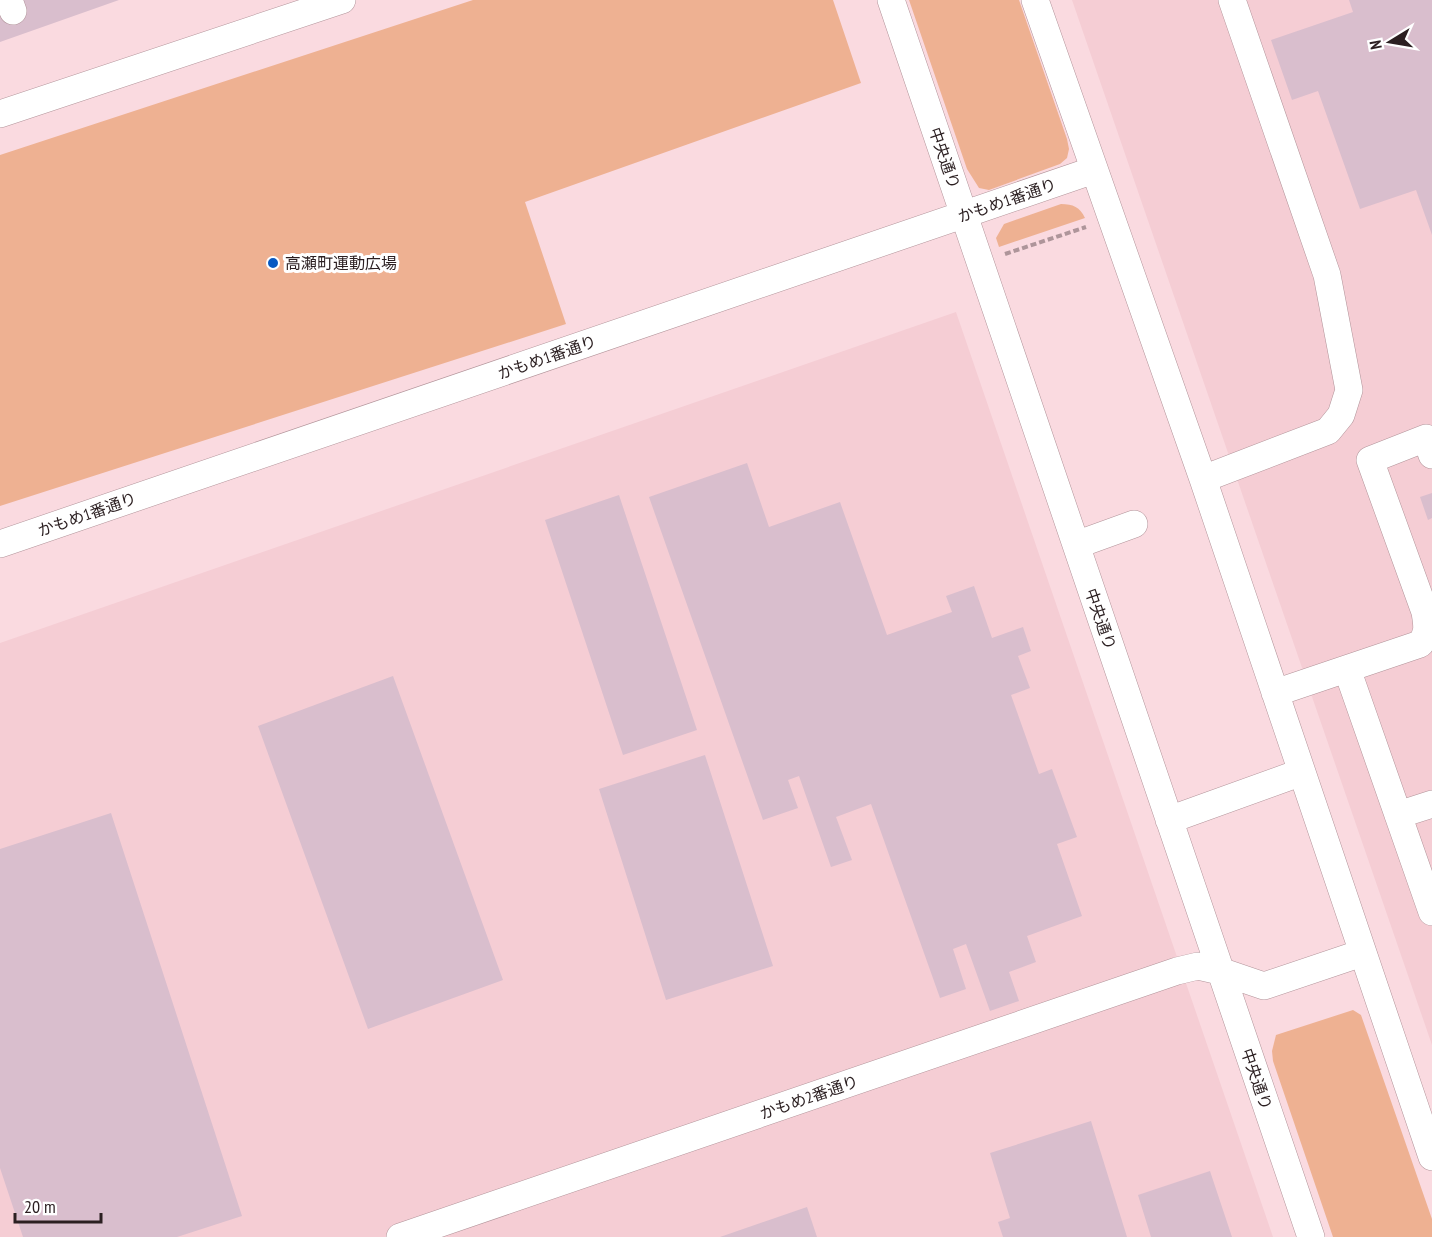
<svg xmlns="http://www.w3.org/2000/svg" width="1432" height="1237" viewBox="0 0 1432 1237" font-family="'PT Sans Narrow','Noto Sans JP',sans-serif">
<style>
.built{fill:#f5cdd4}
.green{fill:#eeb192}
.building{fill:#d9becd}
.lines{fill:none;stroke-linecap:round;stroke-linejoin:round}
.minor-casing{stroke:#b2949a;stroke-width:28}
.path{stroke:#ae959a;stroke-width:4;stroke-dasharray:6 3;stroke-linecap:butt}
.minor{stroke:#fff;stroke-width:27}
.poi-dot{fill:#0759c2;stroke:#fff;stroke-width:2}
.labels{text-anchor:middle;stroke-width:6;stroke-linejoin:round;paint-order:stroke}
.street-label{font-size:16px;fill:#2b1f21;stroke:#fff}
.poi-label{font-size:16px;fill:#2b1f21;stroke:#fff;text-anchor:start}
</style>
<rect width="100%" height="100%" fill="#fadae0"/>
<path class="built" d="M1072 0H1432V1045Z
M956 312 1273 1237H0V643Z"/>
<path class="green" d="M473 0H833L861 83 525 202 566 324 0 506V155Z
M909 0H1019L1067 139 1069 149 1067 158 1060 164 989 190 979 188 967 169Z
M1061 204C1073 204 1080 207 1085 218L999 247 996 238 1004 224Z
M1353 1010 1361 1015 1432 1219V1237H1333L1273 1061 1272 1051 1276 1035Z"/>
<path class="building" d="M0 0H119L0 42Z
M1349 0H1432V235L1416 190 1360 209 1318 91 1292 100 1271 40 1353 12Z
M747 463 769 527 840 502 887 635 952 612 946 596 974 586 992 638 1023 627 1031 651 1018 656 1030 688 1011 695 1039 774 1052 769 1077 837 1057 844 1082 916 1027 936 1036 962 1009 972 1019 1001 990 1011 966 944 953 949 966 989 940 998 871 804 836 817 852 860 831 867 799 776 788 780 798 808 763 820 649 497Z
M1432 493V518L1428 520 1420 497Z
M619 495 697 730 623 755 545 520Z
M393 676 503 980 368 1029 258 726Z
M705 755 773 966 666 1000 599 789Z
M111 813 242 1216 177 1237H23L0 1168V849Z
M1091 1121 1127 1237H1003L998 1222 1010 1218 990 1153Z
M1210 1171 1232 1237H1151L1138 1195Z
M807 1207 817 1237H720Z"/>
<g class="lines">
<g class="minor-casing">
<path id="minor" d="M9 0 13 11
M891 0 1311 1237
M1035 0 1203 479 1432 1157
M0 114 342 0
M1203 479 1328 431 1341 415 1349 390 1327 275 1232 0
M0 544 1094 170
M1076 545 1134 524
M1347 669 1432 912
M1275 693 1420 644C1429 633 1427 625 1425 612L1370 460 1426 438 1432 455
M1398 815 1432 804
M1169 820 1302 772
M400 1237 1177 971 1198 966 1220 971 1264 986 1362 953"/>
</g>
<path class="path" d="M1005 254 1086 227"/>
<use href="#minor" class="minor"/>
</g>
<circle class="poi-dot" cx="273" cy="263" r="6"/>
<g class="labels">
<g class="street-label">
<text transform="translate(945 158) rotate(71)" y="6">中央通り</text>
<text transform="translate(1007 200) rotate(-19)" y="6">かもめ1番通り</text>
<text transform="translate(547 357) rotate(-19)" y="6">かもめ1番通り</text>
<text transform="translate(87 514) rotate(-19)" y="6">かもめ1番通り</text>
<text transform="translate(1101 619) rotate(71)" y="6">中央通り</text>
<text transform="translate(1257 1079) rotate(71)" y="6">中央通り</text>
<text transform="translate(809 1097) rotate(-19)" y="6">かもめ2番通り</text>
</g>
<g class="poi-label">
<text x="285" y="269">高瀬町運動広場</text>
</g>
</g>
<g transform="translate(1390 42) rotate(259)" stroke="#ffffff" stroke-width="4.5" paint-order="stroke">
<path d="M0-4.5L10 22L0 15L-10 22Z" fill="#2b1f21"/>
<text y="-9" font-size="16" font-weight="bold" text-anchor="middle" fill="#2b1f21">N</text>
</g>
<path d="M15 1213v9h86v-9" fill="none" stroke="#2b1f21" stroke-width="3"/>
<text x="24" y="1213" font-size="18" fill="#2b1f21" stroke="#ffffff" stroke-width="4.5" paint-order="stroke">20 m</text>
</svg>
